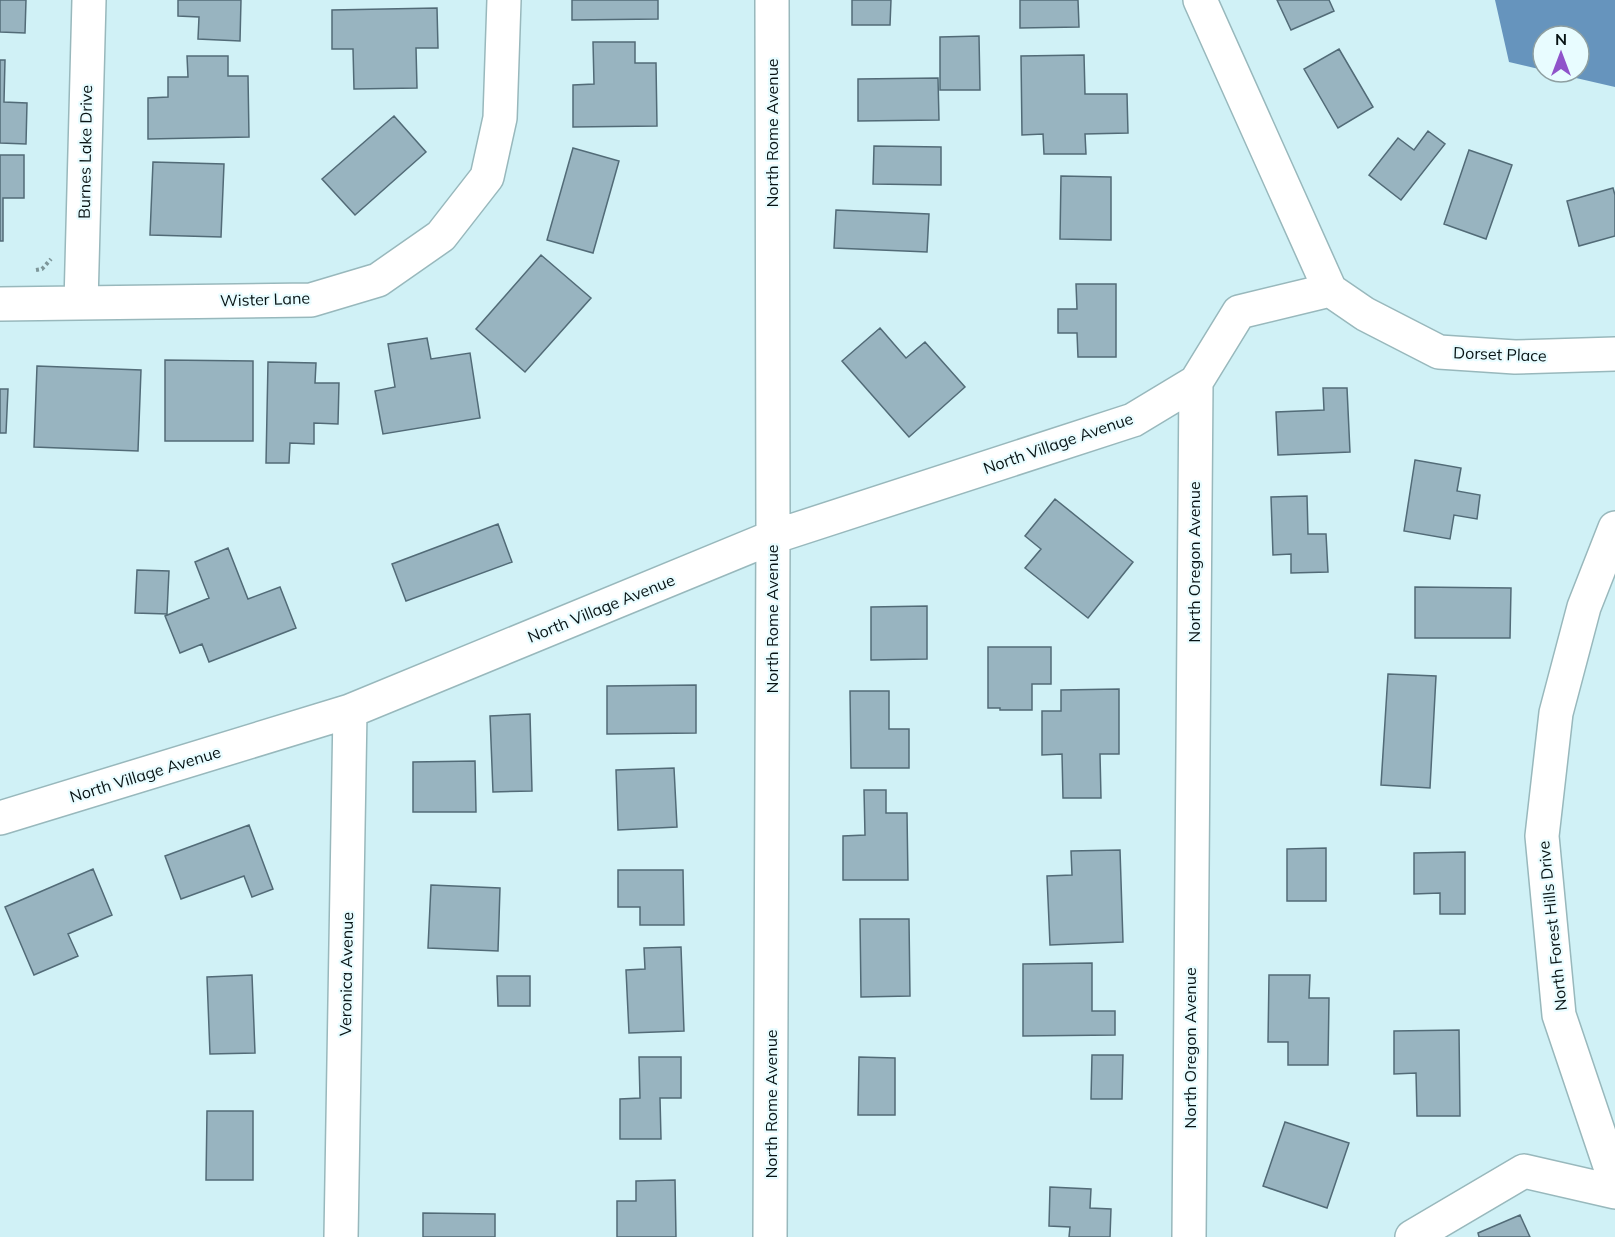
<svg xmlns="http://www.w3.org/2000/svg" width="1615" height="1237" viewBox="0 0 1615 1237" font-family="Mulish,sans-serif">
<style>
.water{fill:#6694bd}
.building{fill:#98b4c0;stroke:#526b77;stroke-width:1.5}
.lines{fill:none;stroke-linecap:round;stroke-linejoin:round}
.minor-casing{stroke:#98b8bc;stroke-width:36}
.path{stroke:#7d9699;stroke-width:4;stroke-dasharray:3 3;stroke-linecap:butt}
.minor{stroke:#fff;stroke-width:33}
.labels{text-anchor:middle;stroke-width:4.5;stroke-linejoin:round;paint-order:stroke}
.street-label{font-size:16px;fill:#071314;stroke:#e8fcff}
</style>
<rect width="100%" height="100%" fill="#d0f1f6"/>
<path class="water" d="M1495 0H1615V87L1550 72H1579V36H1543V70L1509 62Z"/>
<path class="building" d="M0 0H26L25 33 0 32Z
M178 0H241L240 41 198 39 199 17 178 16Z
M572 0H658V19L572 20Z
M852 0H891L890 25H852Z
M1020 0H1078L1079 27 1020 28Z
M1277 0H1329L1334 11 1291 30Z
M437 8 438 48H416L417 88 354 89 353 49H332V10Z
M979 36 980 90H940V37Z
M593 42H635V63H656L657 126 573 127V85L594 84Z
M1339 49 1373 107 1338 128 1304 69Z
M1084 55 1085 94H1127L1128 133 1085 134 1086 154H1044L1043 134 1022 135 1021 56Z
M187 56H228V76H248L249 137 148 139V98L168 97V77H188Z
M0 60H5L4 102 27 103 26 144 0 143Z
M938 78 939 120 858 121V79Z
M394 116 426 152 355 215 322 179Z
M1428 131 1445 144 1401 200 1369 175 1398 138 1414 150Z
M874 146 941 147V185L873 184Z
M573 148 619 161 593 253 547 240Z
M1469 150 1512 165 1486 239 1444 224Z
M0 155H24V198H3V241H0Z
M153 162 224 164 221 237 150 235Z
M1061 176 1111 177V240L1060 239Z
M1613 188 1615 195V236L1579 246 1567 201Z
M836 210 929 214 927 252 834 248Z
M541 255 591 298 525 372 476 329Z
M1076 284H1116V357H1078L1077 333H1058V309H1077Z
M880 328 906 358 925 342 965 387 909 437 842 361Z
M427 338 431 359 470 353 480 418 383 434 375 391 395 387 388 344Z
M165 360 253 361V441H165Z
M268 362 316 363 315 383H339L338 424 314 423V444L290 443 289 463H266Z
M37 366 141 370 138 451 34 447Z
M1323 388H1347L1350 452 1278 455 1276 412 1324 410Z
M0 389H8L6 433H0Z
M1415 460 1461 468 1457 491 1480 495 1477 519 1454 515 1450 539 1404 531Z
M1307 496 1308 534H1326L1328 572 1291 573V554L1273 555 1271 497Z
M1055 499 1133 562 1088 618 1025 568 1041 549 1025 536Z
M498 524 512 562 406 601 392 564Z
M228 548 248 599 280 587 296 628 209 662 202 644 180 653 165 616 209 598 195 562Z
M137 570 169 571 167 614 135 613Z
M1415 587 1511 588 1510 638H1415Z
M927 606V659L871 660V607Z
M988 647H1051V684H1032V710H1000V708H988Z
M1388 674 1436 676 1430 788 1381 785Z
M696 685V733L607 734V686Z
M1119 689V754H1100L1101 798H1063L1062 754 1042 755V711H1061V690Z
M850 691H889V729H909V768H851Z
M530 714 532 791 493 792 490 716Z
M475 761 476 812H413V762Z
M674 768 677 827 618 830 616 770Z
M864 790H886V813H907L908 880H843V836L865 835Z
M249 825 273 889 252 897 244 876 181 899 165 856Z
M1326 848V901H1287V849Z
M1120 850 1123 942 1050 945 1047 876 1072 875 1071 851Z
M1465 852V914H1440V893L1414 894V853Z
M93 869 112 915 68 934 78 956 34 975 5 907Z
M618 870H683L684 925H640V907H618Z
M431 885 500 888 498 951 428 948Z
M860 919H909L910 996 861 997Z
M681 947 684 1031 629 1033 626 970 645 969 644 948Z
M1092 963V1011H1115V1035L1023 1036V964Z
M252 975 255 1053 210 1054 207 977Z
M1269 975H1310L1309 998H1329L1328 1065H1288V1042H1268Z
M497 976H530V1006H498Z
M1459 1030 1460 1116H1417L1416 1073 1394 1074V1031Z
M1092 1055H1123L1122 1099H1091Z
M639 1057H681V1098H660L661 1139H620V1099L640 1098Z
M859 1057 895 1058V1115H858Z
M207 1111H253V1180H206Z
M1285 1122 1349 1143 1327 1208 1263 1186Z
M675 1180 676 1237H617V1201H636V1181Z
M1050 1187 1091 1189 1090 1208 1111 1209 1110 1237H1069L1070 1227 1049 1226Z
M423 1213 495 1214V1237H423Z
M1520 1215 1530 1237H1479L1478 1233Z"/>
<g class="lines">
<g class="minor-casing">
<path id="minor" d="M1200 0 1330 290
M1330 290 1365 314 1439 352 1515 357 1615 354
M81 303 89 0
M0 304 311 300 378 280 441 236 487 177 500 118 504 0
M1615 528 1584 607 1556 713 1542 836 1559 1015 1615 1181
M0 818 350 711 773 537 1133 420 1196 382
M341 1237 350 711
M770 1237 773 537 772 0
M1189 1237 1196 382 1239 312 1330 290
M1412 1237 1524 1171 1615 1192"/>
</g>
<path class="path" d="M36 270 42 269 51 259"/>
<use href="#minor" class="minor"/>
</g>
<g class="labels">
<g class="street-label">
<text transform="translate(772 133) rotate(-90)" y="6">North Rome Avenue</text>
<text transform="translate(85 152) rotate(-89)" y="6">Burnes Lake Drive</text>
<text transform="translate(265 299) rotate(-2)" y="6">Wister Lane</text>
<text transform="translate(1500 354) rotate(2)" y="6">Dorset Place</text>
<text transform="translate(1058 443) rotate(-19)" y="6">North Village Avenue</text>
<text transform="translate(1194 562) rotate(-90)" y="6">North Oregon Avenue</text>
<text transform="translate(601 608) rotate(-22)" y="6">North Village Avenue</text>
<text transform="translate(772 619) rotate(-90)" y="6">North Rome Avenue</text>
<text transform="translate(145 774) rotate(-17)" y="6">North Village Avenue</text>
<text transform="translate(1552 926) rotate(-96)" y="6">North Forest Hills Drive</text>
<text transform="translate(346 974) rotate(-89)" y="6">Veronica Avenue</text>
<text transform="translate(1190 1048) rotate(-90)" y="6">North Oregon Avenue</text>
<text transform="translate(771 1104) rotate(-90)" y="6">North Rome Avenue</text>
</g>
</g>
<g transform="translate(1561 54)"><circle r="28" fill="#e8fcff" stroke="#8e9fa1" stroke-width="1.5"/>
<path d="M0-4.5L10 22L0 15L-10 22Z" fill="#8f53ca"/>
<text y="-9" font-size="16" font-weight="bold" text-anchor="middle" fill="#071314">N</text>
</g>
</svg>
